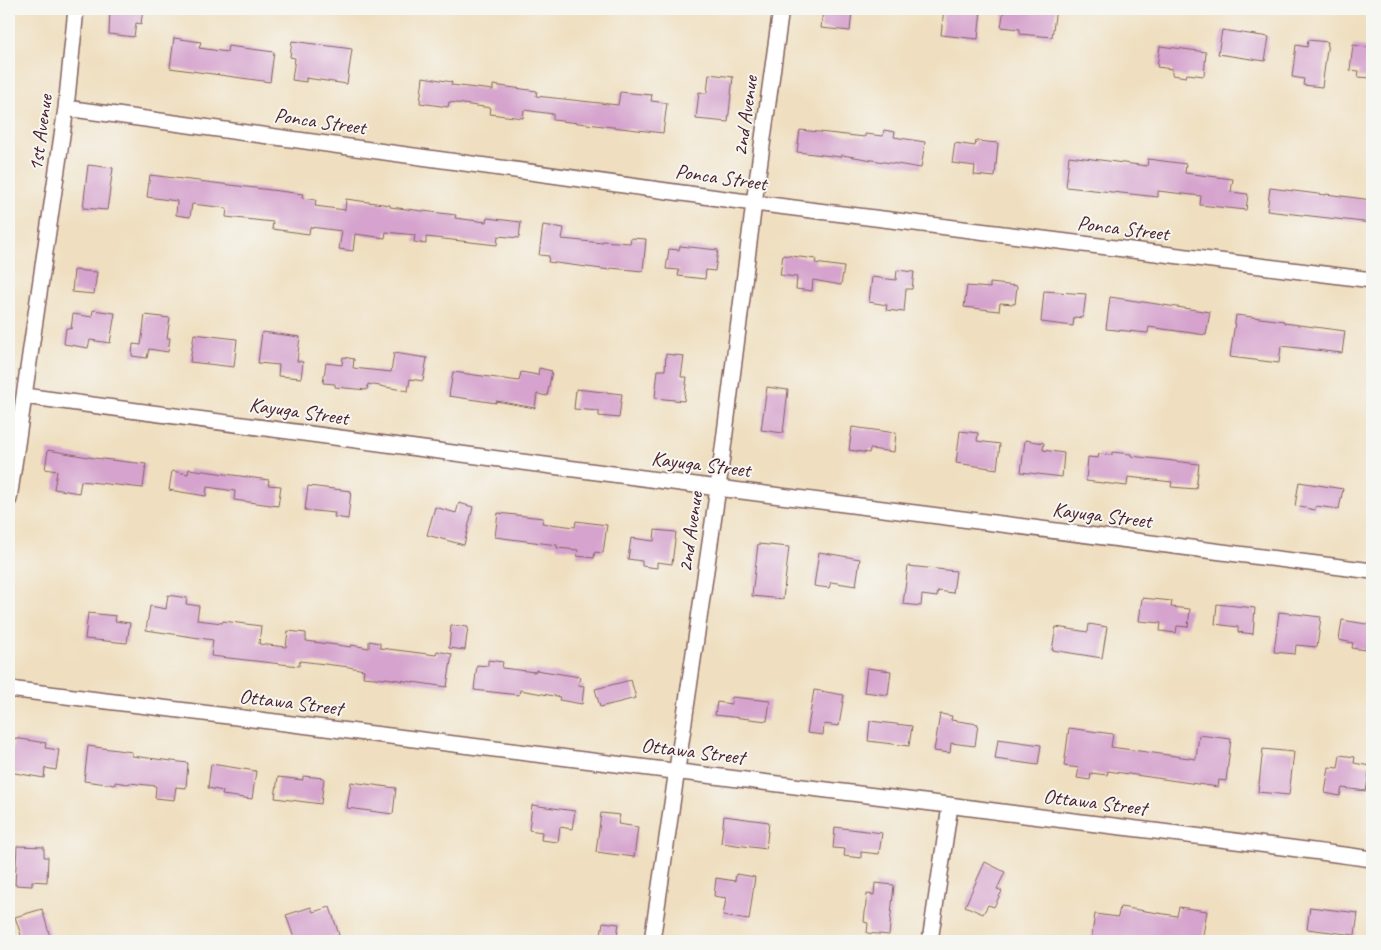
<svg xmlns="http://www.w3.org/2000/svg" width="1381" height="950" viewBox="0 0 1381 950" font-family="Caveat,sans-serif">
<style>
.building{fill:#d5a3cd}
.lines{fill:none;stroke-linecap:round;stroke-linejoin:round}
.minor-casing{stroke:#84625f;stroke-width:18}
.minor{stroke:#fff;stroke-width:15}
.labels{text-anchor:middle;stroke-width:4;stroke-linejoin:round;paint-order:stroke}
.street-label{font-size:21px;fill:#4a1f2b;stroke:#f6f6f2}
</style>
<rect width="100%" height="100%" fill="#f6f6f2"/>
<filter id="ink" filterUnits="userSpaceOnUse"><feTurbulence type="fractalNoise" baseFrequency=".02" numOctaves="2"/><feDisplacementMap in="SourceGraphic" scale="10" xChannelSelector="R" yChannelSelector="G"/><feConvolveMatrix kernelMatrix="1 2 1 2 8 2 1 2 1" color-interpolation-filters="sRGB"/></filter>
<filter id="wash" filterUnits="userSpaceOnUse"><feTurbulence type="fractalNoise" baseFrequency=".0096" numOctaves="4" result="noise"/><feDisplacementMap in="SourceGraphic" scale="20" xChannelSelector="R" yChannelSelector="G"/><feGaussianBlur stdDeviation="1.12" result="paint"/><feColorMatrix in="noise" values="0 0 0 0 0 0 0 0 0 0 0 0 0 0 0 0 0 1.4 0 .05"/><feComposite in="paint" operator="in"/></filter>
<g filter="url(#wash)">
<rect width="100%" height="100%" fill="#efdfc0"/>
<g id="blocks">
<path class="building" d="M110 9H143L141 24 136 23 134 37 109 34Z
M823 9H846V10L852 11 850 31 821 28Z
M944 9H981L978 39 941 35Z
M1004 9H1056L1052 37 1020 34V29L1001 27Z
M1222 30 1269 37 1265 61 1218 54Z
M174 38 201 42 199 48 227 52 228 46 274 52 270 82 170 68Z
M1308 40 1328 42 1322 87 1303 85 1304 79 1292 77 1296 45 1307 47Z
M292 41 352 49 347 84 306 78V82L292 80 295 58 290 57Z
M1353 45 1372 48V78L1358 77 1359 71 1350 70Z
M1160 46 1206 52 1204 76 1187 74 1186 77 1172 75V69L1157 67Z
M709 74 733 77 728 122 696 119 699 92 707 93Z
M423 77 452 82 451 85 493 90V85L537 91 536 96 618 105 620 92 652 95 651 101 667 103 663 133 553 120V114L524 110 523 118 490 114 491 108 449 102 448 107 420 103Z
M800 130 865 137V134L883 136 884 130 895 132 894 137 925 142 921 168 842 155 841 157 797 152Z
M976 141 998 143 995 177 974 175 975 166 952 163 955 143 975 146Z
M1069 156 1147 166 1148 159 1186 164 1185 173 1233 179 1231 192 1248 194 1246 210 1200 205 1201 196 1158 191V197L1066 187Z
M88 165 113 168 107 210 83 208Z
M150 175 303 194 302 198 316 200 315 206 345 210 346 199 390 205V207L456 215 455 218 486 222 487 218 521 222 519 238 498 236 497 245 426 237V244L414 242 415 235 386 232 385 238 355 234 353 251 339 249 342 231 310 227 309 234 272 229 273 222 226 217 227 208 192 204 190 217 176 215 177 201 147 197Z
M1270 188 1326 195V194L1372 200V223L1267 211Z
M543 225 564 228 562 239 602 243V241L630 243 631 238 646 239 643 271 610 268V270L548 262 549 256 539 255Z
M680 246 718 250 715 271 706 270 705 279 678 276 679 270 666 269 669 249 679 250Z
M783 255 816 259 815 263 844 267 841 285 813 280 812 291 796 289 797 277 780 275Z
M74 270 97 272 94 294 72 292Z
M897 270 914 272 912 289H906L904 312 886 310 887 305 869 302 872 277 896 280Z
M990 283 1017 286 1015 304 1000 303 999 311 964 307 967 286 990 288Z
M1044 291 1086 294 1083 318 1074 317 1073 326 1041 322Z
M1110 297 1210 312 1206 335 1149 327 1148 333 1106 329Z
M93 310 115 313 110 343 90 340 88 348 64 344 66 328 71 329 73 314 92 317Z
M145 315 170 318 167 338H170L168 352 149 349 147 358 132 356 133 344 141 345Z
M1236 315 1284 321V323L1345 331 1342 353 1281 346 1279 363 1230 357Z
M262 332 300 337 297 361 303 362 301 378 278 376 279 365 258 363Z
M194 334 237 339 234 367 190 362Z
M394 353 427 358 423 381 410 379 408 391 368 384 367 390 335 387V384L323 383 326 363 342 365 343 357 354 359 353 368 391 372Z
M666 354 684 356 681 377H687L684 401 655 398 658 370H665Z
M539 368 552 371 547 396 537 394 535 408 496 401V403L449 396 453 372 519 381 521 372 538 375Z
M767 387 788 390 783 433 761 430Z
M576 389 622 394 619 418 599 416V411L574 409Z
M852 427 896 433 894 452 870 449 869 453 849 450Z
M960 431 978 433 977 441 1000 444 997 469 956 463Z
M1025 440 1044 443 1043 450 1064 453 1062 477 1021 472Z
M48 450 94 458 146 464 143 488 81 481 79 493 54 489 57 471 45 469Z
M1112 452 1131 454V456L1199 464 1196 489 1171 487 1172 482 1128 477 1127 486 1086 481 1088 457 1098 458 1099 454 1112 455Z
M189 469 269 480 268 485 281 486 278 506 234 500 235 491 207 487 206 496 169 490 172 471 188 474Z
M1299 482 1343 489 1339 509 1316 506 1315 510 1295 506Z
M308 486 351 491 348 519 334 517 335 513 305 510Z
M459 503 473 507 464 545 427 535 435 507 456 513Z
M498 513 543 518 542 523 575 527 576 521 607 525 603 553 595 552 594 558 577 556 578 550 557 548V545L495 537Z
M655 530 676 532 672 564 657 562V568L642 566V561L628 559 631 538 654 541Z
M758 544 789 547 783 599 752 596Z
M819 552 860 559 856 586 831 582 829 588 814 586Z
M908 566 956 571 953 593 938 591 937 597 922 595 921 606 903 604Z
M168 595 187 598 186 604 199 606 197 620 222 623 223 621 261 626 259 644 286 647 288 631 306 633V641L351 647V645L369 648V641L380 643V648L436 655 437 651 452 654 447 687 385 678V679L363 677 364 670 349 667 300 661 299 666 211 656 213 640 146 630 150 606 166 609Z
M1142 598 1172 601 1171 607 1190 609 1188 627 1177 626 1176 633 1160 631 1161 623 1139 621Z
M1217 604 1255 608 1253 634 1238 632V627L1215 624Z
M1279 612 1321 617 1317 647 1296 645 1295 654 1274 652Z
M88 613 116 616 115 621 130 623 127 643 85 639Z
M1342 620 1372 625V645L1367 644 1366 650 1352 648 1353 643 1339 640Z
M1089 624 1107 627 1102 658 1052 650 1056 627 1088 632Z
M451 625 468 627 465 650 449 648Z
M488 660 503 662 502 668 535 672 536 670 580 677 578 685 584 686 582 704 559 700 560 697 520 690 519 695 474 690 477 665 488 666Z
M867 668 891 671 888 695 864 692Z
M631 680 636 698 600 707 595 689Z
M814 690 844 695 839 726 824 724 823 735 807 733Z
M732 697 770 701 767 721 715 715 717 702 731 704Z
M940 714 952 716 951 720 978 724 975 746 951 743 950 753 934 751Z
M870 721 912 726 909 746 868 741Z
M1069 728 1113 734 1111 747 1196 759 1199 735 1231 739 1226 781 1219 780 1218 787 1108 771 1107 775 1091 773 1090 780 1077 778 1079 768 1064 766Z
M14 738 46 743 45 748 59 750 56 770 45 768 44 778 9 772Z
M998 739 1041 745 1038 765 995 759Z
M88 746 132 752V756L188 763 186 788 176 787 174 800 155 798 156 786 129 783 128 784 115 782V785L84 781Z
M1263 749 1294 752 1289 795 1258 792Z
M1340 755 1355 757 1354 763 1370 766 1366 791 1342 788 1340 796 1325 793 1329 767 1338 768Z
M211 764 256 771 252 799 222 795 223 791 208 788Z
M303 776 324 778 321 804 275 798 278 777 303 780Z
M351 782 396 788 393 814 347 808Z
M532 805 575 811 572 829 560 827 558 842 541 840 542 832 529 830Z
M601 813 620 815 618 824 638 827 634 857 596 852Z
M724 816 769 822 766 849 721 843Z
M835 827 882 833 879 854 861 852V858L844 856 845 849 833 848Z
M17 846 44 847V857H48L47 882 32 881V886L15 885Z
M985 862 1005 872 997 889 1002 891 994 907 988 905 983 914 965 906Z
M736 874 755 877 749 920 723 916 726 898 714 896 716 878 735 881Z
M875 883 894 885 889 935 867 933 868 923 864 922 867 894 874 895Z
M311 907 313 912 330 907 339 935 319 941H312L311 937 295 941 286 915Z
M1120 907 1177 916 1179 907 1207 911 1202 941 1123 940V941H1091L1095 914 1118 917Z
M1310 907 1358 913 1355 935 1307 929Z
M42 909 51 940 23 941 15 917Z
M603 922 619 924 616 941H600Z"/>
</g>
</g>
<g filter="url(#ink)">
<use href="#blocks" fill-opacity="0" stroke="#84625f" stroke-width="1"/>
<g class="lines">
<g class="minor-casing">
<path id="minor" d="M66 108 754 203 1372 280
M24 396 718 488 1372 571
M9 499 66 108 76 9
M9 689C322 727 635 765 948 805 1089 824 1231 839 1372 859
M652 941 718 488 754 203 781 9
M930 941 950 806"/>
</g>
<use href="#minor" class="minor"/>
</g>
</g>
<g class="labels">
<g class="street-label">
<text transform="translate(745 116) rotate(-82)" y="7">2nd Avenue</text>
<text transform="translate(320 121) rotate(8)" y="7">Ponca Street</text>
<text transform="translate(40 133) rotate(-82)" y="7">1st Avenue</text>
<text transform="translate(721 177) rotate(8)" y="7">Ponca Street</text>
<text transform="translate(1123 228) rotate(7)" y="7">Ponca Street</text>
<text transform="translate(299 411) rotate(8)" y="7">Kayuga Street</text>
<text transform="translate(701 464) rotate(7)" y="7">Kayuga Street</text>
<text transform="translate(1102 515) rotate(7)" y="7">Kayuga Street</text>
<text transform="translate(690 532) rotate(-82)" y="7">2nd Avenue</text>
<text transform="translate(291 702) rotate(7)" y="7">Ottawa Street</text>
<text transform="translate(693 751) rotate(7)" y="7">Ottawa Street</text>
<text transform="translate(1095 802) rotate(7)" y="7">Ottawa Street</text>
</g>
</g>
<rect width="1381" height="950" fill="none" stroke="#f6f6f2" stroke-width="30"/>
</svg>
